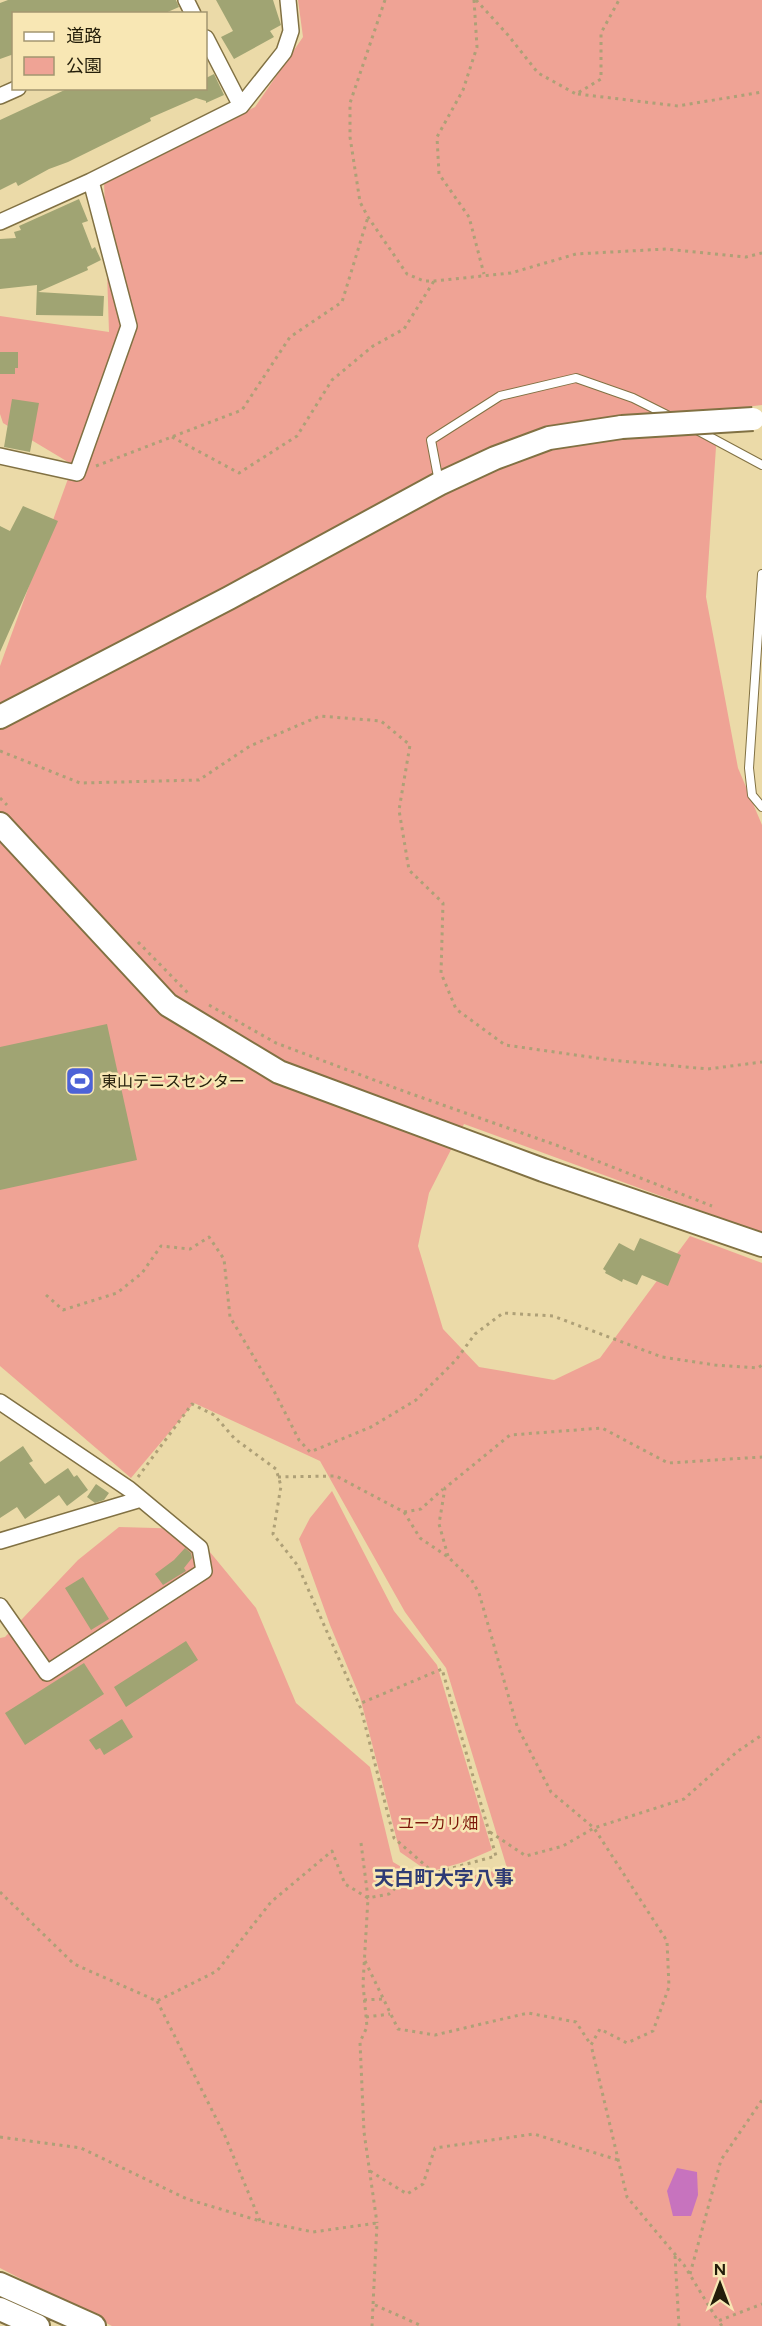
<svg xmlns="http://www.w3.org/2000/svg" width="762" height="2326" viewBox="0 0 762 2326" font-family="Figtree,'Noto Sans JP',sans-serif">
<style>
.green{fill:#efa395}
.water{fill:#c773be}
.building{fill:#a0a473}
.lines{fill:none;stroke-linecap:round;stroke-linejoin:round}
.lane-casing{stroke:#817143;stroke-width:10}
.street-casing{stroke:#817143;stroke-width:18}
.secondary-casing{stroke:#817143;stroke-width:26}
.path{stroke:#aea077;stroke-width:3;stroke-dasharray:3 4.5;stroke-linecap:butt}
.lane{stroke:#fff;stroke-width:8}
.street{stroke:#fff;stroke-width:15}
.secondary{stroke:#fff;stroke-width:22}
.secondary-bridge-casing{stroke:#817143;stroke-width:26;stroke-linecap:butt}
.secondary-bridge{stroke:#fff;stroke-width:22}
.labels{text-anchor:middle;stroke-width:5;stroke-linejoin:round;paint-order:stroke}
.poi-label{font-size:16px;fill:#231d09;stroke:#f8e7b4;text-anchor:start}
.park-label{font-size:16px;fill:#7d180a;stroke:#f8e7b4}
.quarter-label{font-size:20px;font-weight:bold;fill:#2e3b75;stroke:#f8e7b4}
</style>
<rect width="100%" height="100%" fill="#ebdaa8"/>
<path class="green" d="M298 0H762V405L713 411 716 447 706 597 738 768 762 825V1233L464 1124 429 1193 418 1246 443 1329 479 1367 554 1380 600 1358 690 1236 762 1263V2326H112L0 2268V1638L5 1637 78 1560 119 1527 191 1529 256 1608 296 1703 370 1767 393 1862 432 1885 507 1868 446 1668 405 1612 320 1461 194 1403 131 1478 0 1366V666L73 465 3 423 0 414V316L109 332 104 181 255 107 303 37Z
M332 1491 394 1611 437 1665 492 1850 464 1862 429 1872 400 1852 360 1697 330 1625 299 1539 310 1518Z"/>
<path class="water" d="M677 2168 697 2172 698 2195 691 2216H673L667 2191Z"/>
<path class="building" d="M8 0H176L179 7 163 14H14V54L0 59V3Z
M216 0H273L281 25 270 31 274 37 234 59 221 37 233 31Z
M214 74 224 95 206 103V101L196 98 150 118 151 121 68 162 49 169 18 186 16 182 0 190V120L69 88H206V78Z
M79 199 88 221 82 223 92 249 95 247 101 260 87 267 88 270 38 292 104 296 103 316 36 315 37 285 0 289V239L16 238 14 232 21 230 19 226Z
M0 352H18V368H15V374H0Z
M12 399 39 403 30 452 4 447Z
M23 506 58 521 0 652V526L10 531Z
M107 1024 137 1160 0 1190V1047Z
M640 1238 681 1255 668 1286 642 1275 637 1285 623 1279 622 1282 605 1273 606 1271 603 1269 619 1243 634 1251Z
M23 1446 33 1461 29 1463 45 1484 68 1468 74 1477 77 1475 88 1490 67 1506 59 1495 25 1519 17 1507 0 1518V1462Z
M96 1484 109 1493 104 1500 95 1503 87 1497Z
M185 1548 191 1553 192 1558 184 1568 186 1571 163 1585 155 1574 174 1560Z
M83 1577 109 1619 91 1630 65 1588Z
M186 1641 198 1660 126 1707 114 1687Z
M84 1663 104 1694 25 1745 5 1713Z
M122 1719 133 1737 104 1755 100 1748 96 1750 89 1740Z"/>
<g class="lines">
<g class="lane-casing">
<path id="lane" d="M695 429 762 465
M439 482 431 440 500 396 576 378 633 398 671 417
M762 574 749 768 752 795 762 807"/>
</g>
<g class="street-casing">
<path id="street" d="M186 0 193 14
M206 38 241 106
M0 96 18 88
M0 222 91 181
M0 456 77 473 129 326 91 181 241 106 284 52 291 31 288 0
M0 1402 129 1489 200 1548 204 1571 47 1673 0 1606
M0 1541 141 1499"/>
</g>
<g class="secondary-casing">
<path id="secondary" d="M0 717 229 598 439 484 495 458 549 438 622 427
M0 824 168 1005 279 1072 543 1170 762 1245
M0 2284 94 2326
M0 2309 38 2326"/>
</g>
<path class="path" d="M385 0 350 103V137L360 202 368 217 407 274 424 281H434L511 273 576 254 666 249 746 257 762 253
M474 0 477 47 463 90 437 137 439 174 469 217 484 274
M476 0 508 35 538 73 576 94 601 79V33L619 0
M578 94 678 106 762 92
M172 437 239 473 297 436 332 380 373 346 404 329 434 281
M96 466 242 410 290 337 342 302 368 217
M0 751 80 783 199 780 250 746 320 716 381 721 410 745 399 810 409 870 443 903 441 973 456 1009 505 1045 611 1060 708 1069 762 1062
M0 798 7 805
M138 942 188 993
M209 1005 276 1043 406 1092 556 1145 712 1206
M46 1295 63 1310 117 1293 142 1273 161 1246 190 1249 209 1237 224 1259 230 1317 274 1391 299 1440 310 1452 371 1427 416 1400 456 1360 475 1334 503 1313 553 1316 662 1357 715 1365 758 1368 762 1365
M138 1477 192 1404 214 1415 235 1439 276 1469 281 1486 273 1534 298 1566 361 1709 394 1838 434 1873 496 1856 442 1669 359 1704
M278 1477 336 1476 404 1512 420 1538 448 1557 471 1579 479 1593 517 1726 551 1792 594 1828 667 1941 669 1987 653 2031 627 2043 600 2029 591 2045 627 2197 684 2265 718 2321
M404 1512 421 1509 443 1489
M448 1556 439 1524 445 1488 510 1435 602 1428 668 1463 762 1457
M490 1832 526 1856 563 1846 594 1828 684 1799 738 1751 762 1735
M361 1843 368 1898 389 1894 405 1879 434 1873
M0 1892 74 1964 157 2001 217 1971 271 1902 332 1851 345 1884 368 1898 363 1984 367 2027 360 2042 364 2132 377 2223
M365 1961 398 2029 435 2035 528 2013 576 2022 591 2045
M364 2000 383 1999
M157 2001 225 2136 260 2221
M366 2017 390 2014
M0 2137 81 2148 187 2199 260 2221 313 2232 377 2223 372 2326
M370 2171 407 2194 423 2184 435 2148 534 2134 618 2160
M675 2256 679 2326
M690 2274 721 2160 762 2100
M375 2305 422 2326
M722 2326 718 2321 762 2304"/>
<use href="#lane" class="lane"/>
<use href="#street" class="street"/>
<use href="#secondary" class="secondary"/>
<g class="secondary-bridge-casing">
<path id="secondary-bridge" d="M622 427 753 419"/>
</g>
<use href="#secondary-bridge" class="secondary-bridge"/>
</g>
<defs>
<g id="stadium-square" transform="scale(1.5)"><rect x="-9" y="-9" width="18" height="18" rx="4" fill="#4d62d7" stroke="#f8e7b4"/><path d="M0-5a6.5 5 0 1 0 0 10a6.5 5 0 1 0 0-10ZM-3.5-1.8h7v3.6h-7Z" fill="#fff"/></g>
</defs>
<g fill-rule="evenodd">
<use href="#stadium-square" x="80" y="1081"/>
</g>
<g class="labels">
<g class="poi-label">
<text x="101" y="1087">東山テニスセンター</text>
</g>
<g class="park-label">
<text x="438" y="1829">ユーカリ畑</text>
</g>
<g class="quarter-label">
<text x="444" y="1885">天白町大字八事</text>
</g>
</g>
<rect x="12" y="12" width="195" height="78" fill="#f8e7b4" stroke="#a39670" stroke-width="1.5"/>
<rect x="24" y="32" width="30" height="9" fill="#ffffff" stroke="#a39670" stroke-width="1.5"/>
<text x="66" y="42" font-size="18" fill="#231d09">道路</text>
<rect x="24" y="57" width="30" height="18" fill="#efa395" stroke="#a39670" stroke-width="1.5"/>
<text x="66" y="72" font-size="18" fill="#231d09">公園</text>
<g transform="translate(720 2284)" stroke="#f8e7b4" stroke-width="4.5" paint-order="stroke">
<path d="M0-4.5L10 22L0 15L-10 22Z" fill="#231d09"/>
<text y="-9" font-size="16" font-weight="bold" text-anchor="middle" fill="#231d09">N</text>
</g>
</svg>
